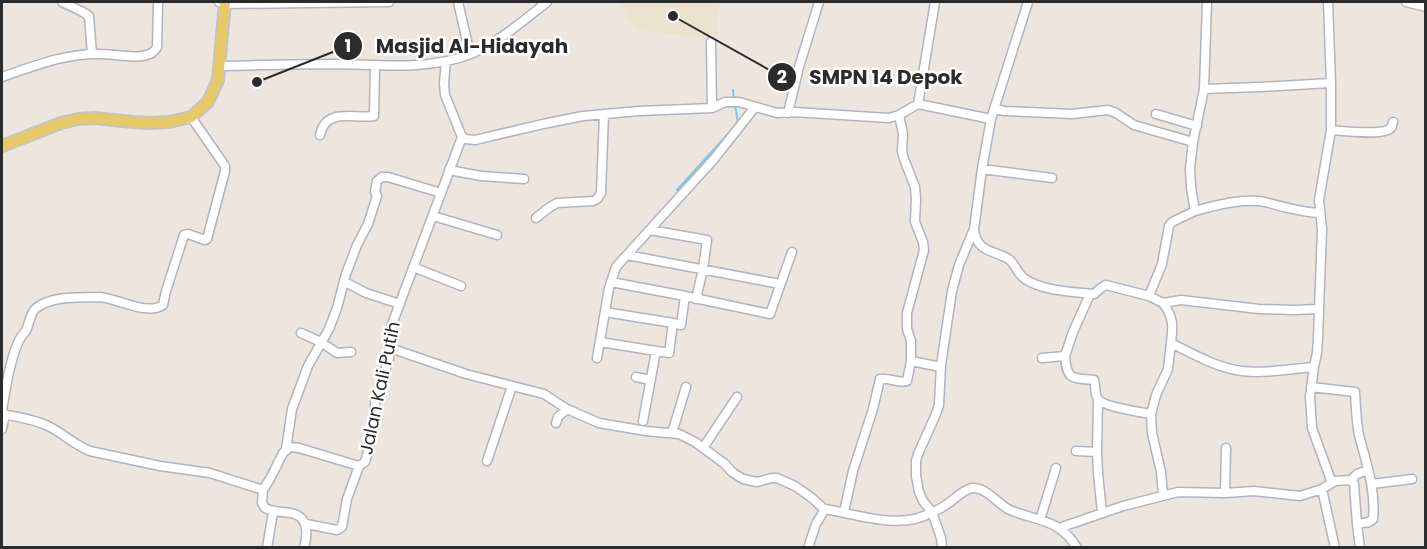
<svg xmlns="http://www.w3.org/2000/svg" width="1427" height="549" viewBox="0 0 1427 549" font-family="Poppins,sans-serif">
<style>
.education{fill:#ece3cf}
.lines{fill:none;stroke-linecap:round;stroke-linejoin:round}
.stream{stroke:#78c9e7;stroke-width:2}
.minor-casing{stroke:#b1b4bd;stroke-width:11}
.major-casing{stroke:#c4c4c4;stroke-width:14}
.minor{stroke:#fff;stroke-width:8}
.major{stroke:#e7ca67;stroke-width:10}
.labels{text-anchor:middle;stroke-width:5;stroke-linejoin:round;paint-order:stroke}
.street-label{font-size:18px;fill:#2b2b2b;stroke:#fff}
.leader{fill:none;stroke:#2b2b2b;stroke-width:2}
.callout-dot{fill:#2b2b2b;stroke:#fff;stroke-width:2}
.mark-label{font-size:18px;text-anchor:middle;font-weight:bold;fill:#fff}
.callout-label{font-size:20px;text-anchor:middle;font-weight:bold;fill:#2b2b2b;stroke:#fff;stroke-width:5;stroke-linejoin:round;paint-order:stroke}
</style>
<rect width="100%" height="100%" fill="#ece6de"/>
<path class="education" d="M619 2H719L717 39 635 30Z"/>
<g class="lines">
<path class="stream" d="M733 90 734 99
M677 190 738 123 735 105"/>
<g class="minor-casing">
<path id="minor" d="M62 2 81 11 89 16 92 54
M219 2 224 4 389 2
M458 2 470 54
M1028 2 991 119 982 169 974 229 959 265 952 291 941 365 939 405 936 414 918 454 916 461V476L919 492 923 501 932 512C948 508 960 490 972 488 986 487 997 503 1008 509 1024 517 1042 518 1057 527 1065 532 1072 539 1077 548
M1406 2 1426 7
M711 42 712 108
M446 61 444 83 445 95 462 137
M220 66C260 65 300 64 340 64 383 65 430 70 471 54 498 43 524 20 547 2
M2 77C34 66 66 53 101 54 116 54 150 63 157 47L158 2
M1204 89 1259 87 1331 83
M918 104 935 2
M994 109 1005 111 1072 114 1108 110 1116 113 1134 125 1193 142
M788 113 799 67 819 2
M1156 114 1197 126
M1331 130C1344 131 1376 135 1388 130 1392 128 1392 126 1393 122
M320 135C326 107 354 119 374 116L375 65
M462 137 465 139 475 140 543 124 583 116 639 111 712 108 725 102H739L777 113 794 112 889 118 899 115 918 104 991 119
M982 169 1052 178
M449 170 481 176 524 179
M1195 211C1216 205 1243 198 1265 202 1284 207 1300 212 1320 213
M433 216 497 235
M536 218 550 207 557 203 593 201 597 199 601 193 604 114
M974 229C976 251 991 250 1007 258 1016 263 1016 273 1025 279 1043 291 1073 292 1094 294L1101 288 1106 285 1149 296 1163 303 1181 300 1259 309 1294 310 1318 309
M650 230 707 240 703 269 696 299
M627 255 780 284
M413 267 461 286
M345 282 366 293 400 304
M611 282 685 296 681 325 673 323
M685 296 770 314 792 252
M1149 296 1162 264 1169 226 1172 222 1195 211 1191 188 1190 168 1193 142 1204 89 1207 2
M1163 303C1174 318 1173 326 1171 343 1193 354 1217 368 1242 371 1265 374 1290 369 1314 367L1317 353 1318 338 1322 229 1319 200 1331 130V83L1328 2
M301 333 321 342 337 353 351 352
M600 342 669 353 673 323 605 312
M390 348 466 374 544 394 567 409 599 423 646 431 679 434 695 442 725 464 732 472 743 479 757 482 772 478H777L795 486 812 498 824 509
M1065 356C1067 380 1071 378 1094 380 1096 386 1094 394 1098 399 1103 407 1141 412 1151 414
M597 358 609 288 616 267 714 159 755 107
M1042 358 1065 356 1073 332 1090 294
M911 361 941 367
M1314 367 1310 396 1312 428 1332 483
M636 377 651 380
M1311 387 1355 392C1356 406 1356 421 1359 435 1366 462 1376 490 1373 519L1369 522 1357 524 1360 548
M2 411C5 392 12 342 26 331 29 324 30 315 35 309 51 295 80 298 99 297 117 298 147 316 163 305L166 291 184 235 188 234 205 240 207 239 225 171V166L191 117
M2 414C17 417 34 419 48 426 63 433 74 445 90 451L160 466 210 473 263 490 270 479 283 453 290 447 299 448 359 466 365 462 370 444 375 417V400L389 359 391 327 462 137
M643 421 656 351
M556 423 558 417 567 409
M2 429 5 414
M672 433 686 387
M703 448 737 397
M286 449 292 409 308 366 329 329 337 308 346 274 357 245 368 224 377 196 375 192 377 181 382 177H388L441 193
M1076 451 1097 452 1098 473 1102 513
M1097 452 1098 400
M487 461 512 386
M1351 480 1357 474 1368 470
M1372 484 1412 479
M1322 489 1335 548
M263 490 262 503 265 508C279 516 302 506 306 528 307 534 306 541 304 548
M1225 493 1226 448
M1163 495 1161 472 1152 433 1151 414 1156 395 1168 369 1171 343
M844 512 853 471 873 409 880 379C889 377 898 384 907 381L911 361V341L907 329V313L924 250 923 242 915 222 916 199 915 187 904 159 902 151 903 134 899 115
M1040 520 1056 468
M306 524 337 530 342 527 347 499 359 466
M1059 528 1123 506 1178 492 1225 493 1254 491 1300 496 1322 489 1335 481 1351 480 1354 484 1357 524
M267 548 273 512
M808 548 816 524 825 509C857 514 901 531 932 512L941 538 942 548"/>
</g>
<g class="major-casing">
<path id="major" d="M2 146 61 123 78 119 95 118 133 122 151 123 169 122 191 117 208 102 218 80 225 2"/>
</g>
<use href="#minor" class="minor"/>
<use href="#major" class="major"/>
</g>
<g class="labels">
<g class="street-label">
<text transform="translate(380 388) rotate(-78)" y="6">Jalan Kali Putih</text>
</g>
</g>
<path class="leader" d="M257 82L348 46M673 16L782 77"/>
<g class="callout-dot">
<circle cx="257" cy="82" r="6"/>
<circle cx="673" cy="16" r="6"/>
<circle cx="348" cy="46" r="15"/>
<circle cx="782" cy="77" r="15"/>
</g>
<g class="mark-label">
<text x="348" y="52">1</text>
<text x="782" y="83">2</text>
</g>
<g class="callout-label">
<text x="472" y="53">Masjid Al-Hidayah</text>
<text x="886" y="84">SMPN 14 Depok</text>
</g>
<rect width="1427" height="549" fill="none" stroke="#2b2b2b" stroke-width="6"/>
</svg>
